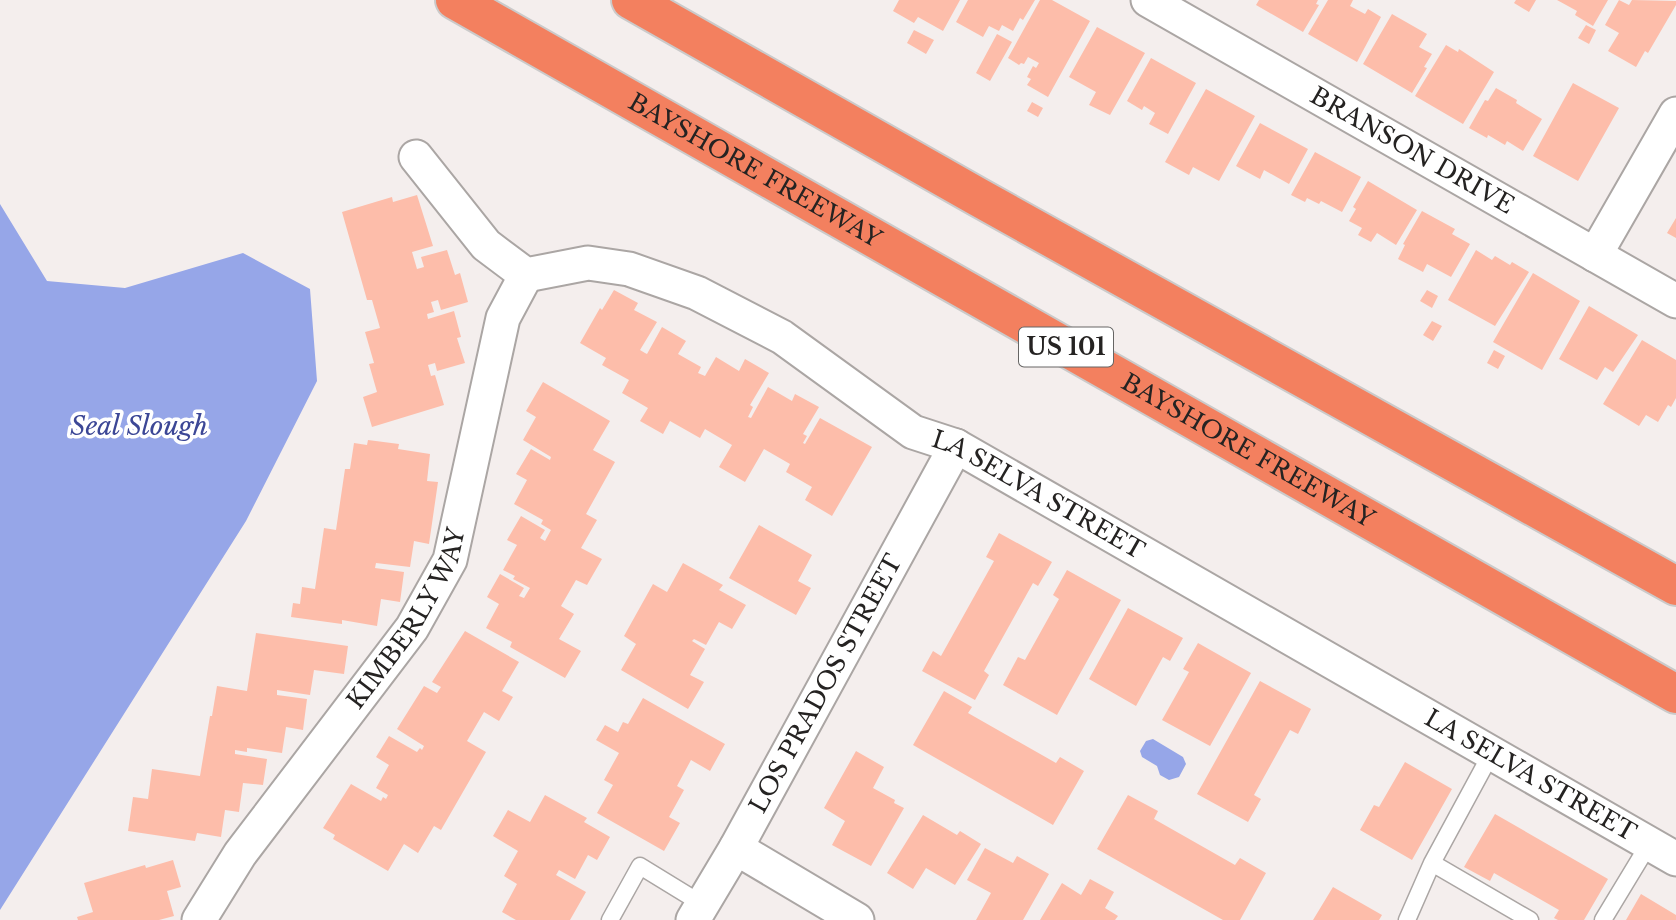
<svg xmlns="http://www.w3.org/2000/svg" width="1676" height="920" viewBox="0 0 1676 920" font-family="'Libre Baskerville',serif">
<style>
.water{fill:#96a6e8}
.building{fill:#fdbdaa}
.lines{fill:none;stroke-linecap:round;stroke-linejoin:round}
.service-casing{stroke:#aba6a4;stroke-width:19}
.minor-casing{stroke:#aba6a4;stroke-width:37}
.motorway-casing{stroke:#cbcaca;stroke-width:42}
.service{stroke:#fff;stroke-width:16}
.minor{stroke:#fff;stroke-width:33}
.motorway{stroke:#f3805f;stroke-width:38}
.labels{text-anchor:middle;stroke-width:7;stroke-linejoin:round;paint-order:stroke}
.shield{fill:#fff;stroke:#666564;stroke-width:2}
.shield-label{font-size:23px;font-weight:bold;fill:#252322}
.street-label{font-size:24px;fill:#252322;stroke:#fff}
.water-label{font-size:26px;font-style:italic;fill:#3c4796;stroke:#fff}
</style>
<rect width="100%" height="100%" fill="#f4eeed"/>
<path class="water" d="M0 204 47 281 125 288 243 253 310 289 317 381 246 521 0 910Z
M1153 739 1183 757 1186 764 1179 777 1169 780 1160 775 1157 766 1142 757 1140 751 1146 741Z"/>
<path class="building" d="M899 0H960L943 31 918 17 914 23 893 11Z
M968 0H1035L1023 20 1020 18 1013 31 1002 25 999 31 989 26 983 37 956 22Z
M1040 0H1052L1090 21 1048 97 1027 85 1031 79 1027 77 1033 66 1036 68 1039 63 1028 57 1024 64 1021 63 1019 65 1008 58Z
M1259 0H1318L1316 4 1319 5 1303 32 1256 5Z
M1328 0H1353L1350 6 1365 14 1368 9 1381 17 1357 62 1308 34Z
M1516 0H1536L1529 12 1514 3Z
M1557 0H1608L1593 26 1575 15 1577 11Z
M1619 0 1629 5 1632 0 1676 1V5L1648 53 1645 51 1636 67 1608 51 1619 33 1605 25Z
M1392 14 1427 34 1419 47 1432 54 1424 67 1427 68 1412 93 1363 64Z
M1586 25 1596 30 1589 44 1578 38Z
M1097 27 1145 53 1110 115 1089 105 1096 92 1069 77Z
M914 30 934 40 926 54 907 43Z
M997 34 1012 42 990 81 976 73Z
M1446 45 1458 52 1459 49 1494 72 1463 124 1415 96Z
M1151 58 1196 83 1168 134 1149 124 1155 113 1144 106 1142 110 1127 101Z
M1573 83 1619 108 1578 181 1533 156Z
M1496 88 1517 100 1516 103 1542 119 1523 151 1507 141 1505 145 1488 135 1487 138 1469 128 1485 100 1488 101Z
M1206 89 1255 116 1219 181 1193 167 1189 175 1165 162Z
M1032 102 1043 108 1038 117 1027 111Z
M1260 123 1308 149 1289 184 1264 170 1260 179 1236 166Z
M1315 152 1361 177 1342 212 1321 201 1319 204 1307 198 1305 202 1291 195Z
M1368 181 1417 210 1396 245 1377 233 1371 242 1358 235 1362 228 1349 221 1356 209 1353 207Z
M417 195 433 246 412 252 417 269 424 267 421 257 447 250 455 275 460 273 468 302 441 310 438 300 431 302 434 312 427 314 428 319 454 311 461 337 457 338 465 363 437 371 435 363 428 365 431 376 435 375 444 405 372 427 363 397 377 392 369 364 374 363 365 332 380 328 372 300H367L342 212 392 197 393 202Z
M1422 211 1455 229 1452 234 1470 244 1451 277 1427 264 1423 272 1398 259 1405 245 1403 244Z
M1676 218V238L1667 233Z
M1476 250 1492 260 1495 256 1510 265 1512 262 1529 272 1495 326 1448 300Z
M1533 273 1580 301 1542 370 1493 342Z
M614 290 638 303 634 310 657 322 640 350 645 353 647 354 662 327 686 341 678 354 701 367 698 373 705 376 716 357 739 371 745 359 769 373 750 405 753 407 748 417 751 418 768 387 792 401 795 394 819 407 803 434 807 436 803 443 805 444 820 418 872 447 832 516 805 500 812 487 786 472 790 464 764 449 745 482 719 467 732 445 705 429 700 438 670 421 663 434 640 421 648 408 622 393 629 380 602 365 606 358 580 343 600 308 602 310Z
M1427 290 1438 296 1432 308 1420 301Z
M1589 306 1638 335 1613 372 1605 367 1597 380 1559 359Z
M1432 321 1442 326 1433 341 1423 335Z
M1642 340 1676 360V398L1671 407 1668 405 1658 422 1646 415 1639 426 1603 404Z
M1494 350 1505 356 1498 369 1487 363Z
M543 382 610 421 593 450 615 462 586 514 597 520 581 548 602 559 587 585 576 580 561 606 574 614 559 639 581 651 565 678 510 647 512 642 486 628 499 604 487 597 500 574 524 588 519 596 524 598 530 588 513 579 515 576 503 570 517 545 507 540 521 516 545 530 540 538 545 541 551 530 541 524 543 520 514 504 527 480 516 474 531 449 550 460 551 457 523 440 536 417 526 411Z
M368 440 399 444 398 449 430 454 427 481 438 482 429 544 414 541 410 567 376 563 375 568 404 572 400 602 381 599 377 626 342 620V624L291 617 293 603 300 604 302 587 315 589 324 528 336 530 345 469H350L354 443 367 445Z
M759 525 812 555 798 581 811 588 796 615 729 578Z
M999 533 1052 562 1038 586 1033 583 984 671 989 675 975 700 922 671 933 651 941 656 994 561 986 557Z
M683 563 723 585 719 590 746 605 732 629 719 622 706 645 694 639 692 641 705 649 690 675 704 682 688 709 621 670 636 644 624 636 653 584 667 592Z
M1067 570 1121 600 1057 715 1003 685 1018 657 1025 660 1059 599 1053 595Z
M1128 608 1183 638 1170 661 1163 657 1136 706 1089 679Z
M465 631 519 662 502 691 513 697 499 721 484 712 467 741 486 752 441 830 434 826 418 853 404 844 388 871 333 839 335 835 323 828 351 784 381 801 383 797 386 799 388 795 376 788 389 765 376 757 389 736 417 752 420 748 422 750 424 746 397 729 424 686 437 693 441 687 432 682Z
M256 633 348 646 344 674 314 670 310 695 277 690V695L307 699 303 730 286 727 282 753 247 748V752L235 750V754L267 759 263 785 243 783 239 812 225 810 221 837 197 833 195 841 128 831 133 797 148 799 152 769 200 776 210 716H212L217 686 247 691Z
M1198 643 1251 673 1210 746 1162 720 1189 672 1183 669Z
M1260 681 1311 709 1298 734 1290 730 1254 795 1261 799 1248 822 1197 794Z
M944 691 972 707 968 713 1056 763 1060 757 1084 771 1053 825 913 745Z
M643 698 725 744 710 771 691 760 677 786 684 790 669 817 680 823 664 851 597 813 613 785 604 780 619 753 596 740 605 725 618 732 623 722 628 724Z
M856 751 884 767 873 788 895 800 894 803 904 808 871 866 832 845 845 821 824 808Z
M1405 762 1452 789 1412 860 1360 830 1374 805 1379 807Z
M545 795 587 818 584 822 610 837 597 860 588 855 575 879 559 870 556 875 586 892 570 920H516L502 912 517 884 504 876 518 851 493 836 508 810 530 822Z
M1128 795 1158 811 1154 819 1235 865 1240 858 1266 873 1240 920H1223L1097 849Z
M1495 814 1608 879 1584 920H1558L1554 918 1559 910 1494 873 1490 881 1464 867Z
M923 815 957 835 960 831 981 844 955 885 926 868 913 889 887 873Z
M985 848 1013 863 1017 856 1049 874 1023 920H976L991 893 967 880Z
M173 860 181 887 167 891 174 916 159 920H78L77 917 93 912 84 883 145 865 146 868Z
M1090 879 1114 892 1105 908 1118 916 1115 920H1040L1062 883 1081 895Z
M1333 887 1382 915 1379 920H1313Z
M1641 894 1676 915V920H1626Z"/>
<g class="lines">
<g class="service-casing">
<path id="service" d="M1432 863 1530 920
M610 920 640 866 702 904
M1407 920 1432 863 1491 754
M1603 920 1649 844"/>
</g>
<g class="minor-casing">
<g id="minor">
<path id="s1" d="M1148 0 1676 301"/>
<path id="s2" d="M416 157 486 245 526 275 588 263 629 269 697 293 782 337 913 432 956 446 1676 859"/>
<path d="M1595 255 1676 114"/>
<path d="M736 848 857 920"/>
<path id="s3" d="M199 920 240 854 412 628 450 560 503 318 526 275"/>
<path id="s4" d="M693 920 736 848 956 446"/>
</g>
</g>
<g class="motorway-casing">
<g id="motorway">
<path id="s5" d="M455 0 1676 694"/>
<path d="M631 0 978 197 1676 586"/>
</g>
</g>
<use href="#service" class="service"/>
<use href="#minor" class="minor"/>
<use href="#motorway" class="motorway"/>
</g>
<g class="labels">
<rect class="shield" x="1019" y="327.5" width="94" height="39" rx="5"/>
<g class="shield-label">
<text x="1066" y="355">US 101</text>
</g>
<g class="street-label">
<text dy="8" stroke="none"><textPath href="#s1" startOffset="304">BRANSON DRIVE</textPath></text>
<text dy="8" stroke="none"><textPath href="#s5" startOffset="345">BAYSHORE FREEWAY</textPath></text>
<text dy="8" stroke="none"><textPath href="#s5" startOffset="912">BAYSHORE FREEWAY</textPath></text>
<text dy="8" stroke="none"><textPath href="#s2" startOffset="737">LA SELVA STREET</textPath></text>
<text dy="8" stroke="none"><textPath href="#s3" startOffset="368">KIMBERLY WAY</textPath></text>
<text dy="8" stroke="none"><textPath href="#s4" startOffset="271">LOS PRADOS STREET</textPath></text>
<text dy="8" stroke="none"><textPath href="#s2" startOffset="1304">LA SELVA STREET</textPath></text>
</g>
<g class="water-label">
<text x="139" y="435">Seal Slough</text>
</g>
</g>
</svg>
